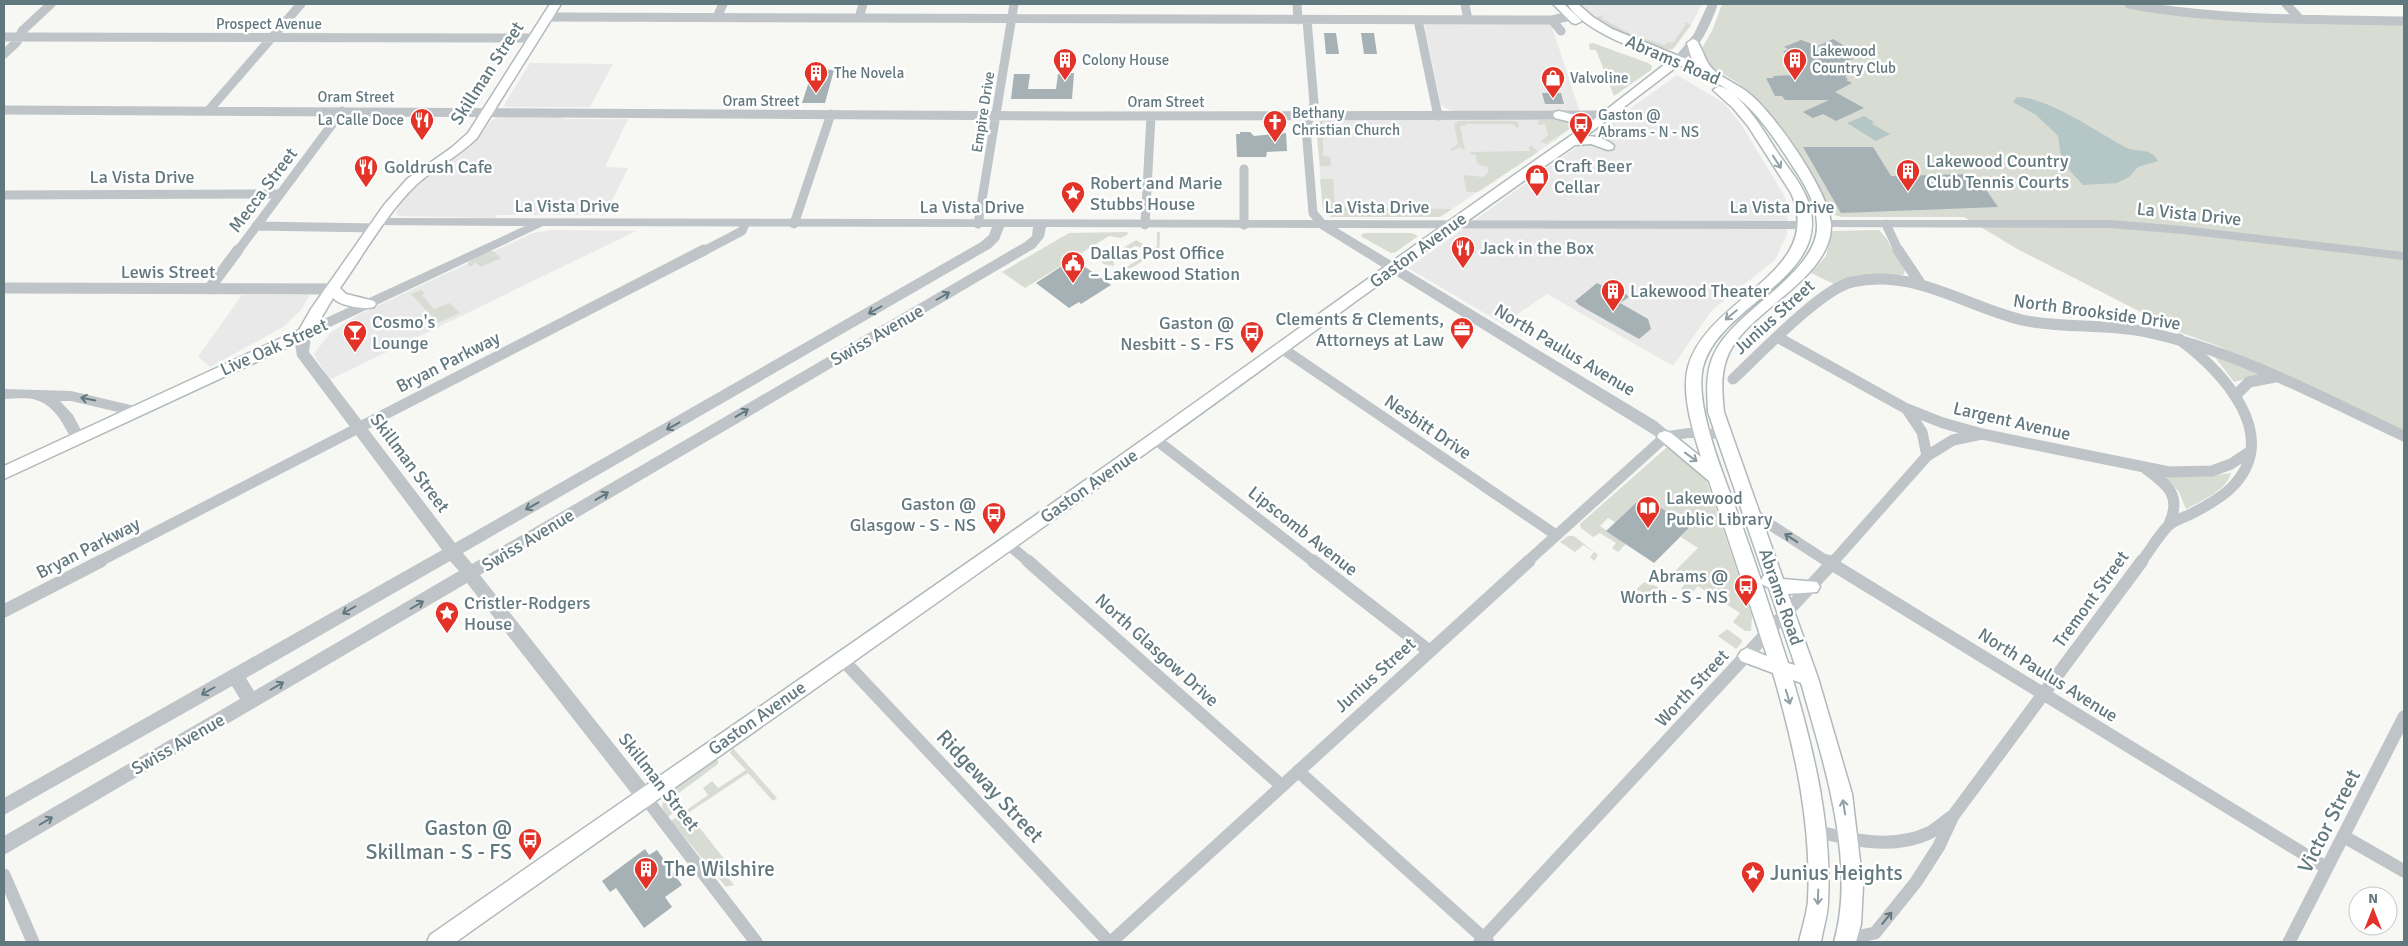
<svg xmlns="http://www.w3.org/2000/svg" width="2408" height="946" viewBox="0 0 2408 946" font-family="Signika,sans-serif">
<style>
.built{fill:#e8e9e8}
.green{fill:#d8dcd3}
.water{fill:#b5c6c7}
.building{fill:#a5b1b4}
.lines{fill:none;stroke-linecap:round;stroke-linejoin:round}
.secondary-casing{stroke:#b0b9bb;stroke-width:3}
.minor-far2{stroke:#bec4c7;stroke-width:9}
.minor-far1{stroke:#bec4c7;stroke-width:11}
.minor{stroke:#bec4c7;stroke-width:13}
.tertiary{fill:#bec4c7;fill-rule:evenodd}
.secondary{fill:#fff;fill-rule:evenodd}
.oneway{stroke:#91a0a5}
.oneway2{stroke:#62787f}
.labels{text-anchor:middle;stroke-width:5;stroke-linejoin:round;paint-order:stroke}
.far-street-label{font-size:15px;fill:#62787f;stroke:#fff}
.far-poi-label{font-size:15px;fill:#62787f;stroke:#fff;text-anchor:start}
.street-label{font-size:18px;fill:#62787f;stroke:#fff}
.poi-label{font-size:18px;fill:#62787f;stroke:#fff;text-anchor:start}
.near-street-label{font-size:21px;fill:#62787f;stroke:#fff}
.near-poi-label{font-size:21px;fill:#62787f;stroke:#fff;text-anchor:start}
</style>
<rect width="100%" height="100%" fill="#f7f7f4"/>
<path class="built" d="M1579 4H1702L1690 27 1675 47 1668 50 1614 30 1594 17Z
M1424 24H1551L1580 112H1454L1441 105Z
M530 63 613 64 590 107H506L504 105Z
M1677 75 1724 103 1741 124 1784 195 1788 207 1787 234 1775 260 1712 310 1673 366 1547 294 1503 324 1408 268Z
M501 116H556L565 119H628L605 167 628 168 605 215H497L495 218 398 216 396 213 399 205 414 188 475 142 492 120Z
M1325 120H1569L1575 124 1557 139 1440 217H1330L1323 211 1317 135 1319 121Z
M550 230 636 231 329 380 314 354 330 333 358 315 533 233Z
M242 295H310L300 311 283 327 210 367 198 357Z"/>
<path class="green" d="M1722 4H2121L2320 23 2404 25V431L2218 346 2182 333 2019 250 1964 217H1841L1832 214 1816 180 1764 105 1738 83 1708 65 1701 50 1712 31Z
M1605 15 1601 18 1629 33 1664 45 1668 42 1673 43 1686 24 1681 22 1691 24 1673 49 1667 50 1614 29 1596 17Z
M1593 43 1648 63 1652 66 1651 70 1614 96 1596 50H1590L1589 44Z
M1330 120 1331 122H1323V156L1330 157 1331 166H1320L1317 136 1320 121Z
M1540 120H1569L1574 124 1568 130 1546 144 1541 141 1548 135 1545 124 1537 125Z
M1459 121H1516L1519 125 1517 128 1513 124H1465L1466 126H1460L1465 150 1459 147 1452 151 1450 150 1458 144 1454 124Z
M1532 146 1538 152 1478 192H1467L1463 175 1483 177 1489 172 1487 167 1477 164 1476 155H1471L1470 152 1530 151 1529 147Z
M1320 179H1333L1335 207 1452 209 1440 217H1331L1323 210Z
M1879 230 1886 238 1905 271 1903 275 1838 281 1834 284 1811 273 1826 256 1832 231Z
M1127 232 1128 234 1121 238 1109 236 1025 288 1002 272 1069 233Z
M1157 232H1160L1159 258 1151 256 1108 282 1105 280 1153 251 1157 245Z
M1365 233H1412L1418 236 1396 252 1391 253 1362 237 1361 235Z
M1136 240 1146 246 1143 248 1135 246 1114 258V266L1103 264 1102 261Z
M489 251H493L501 258 481 267 475 262 471 267 467 264 471 260Z
M421 290 425 293 422 295 434 309 450 303 460 313 438 323 411 294Z
M2211 352 2232 357 2260 375 2234 382Z
M1666 448H1672L1705 476 1752 616 1751 631H1745L1733 622 1740 613 1698 586 1691 594 1681 589 1688 580 1674 572 1698 548 1681 537 1690 527 1643 496 1615 522 1608 518 1600 526 1626 544 1618 552 1612 548 1616 543 1600 533 1593 537 1581 528 1580 524Z
M2231 473C2227 490 2201 501 2186 509L2179 492 2165 477H2203Z
M1568 536H1574L1598 555 1594 561 1590 557 1594 552 1583 545 1575 552 1560 542Z
M1644 582 1661 588 1666 592 1660 599 1636 590Z
M1727 629 1742 640V642L1736 649 1718 636Z
M733 748 777 798 773 801 748 773 688 813 725 860 718 865 734 885 726 887 671 821 708 795 703 788 712 781 718 788 746 770 730 753Z
M715 760H718V764L668 801 674 812 668 817 662 807 664 798 668 793Z"/>
<path class="water" d="M2017 97C2048 97 2097 132 2125 147 2137 154 2150 146 2158 161L2138 167 2129 177 2117 183 2083 185 2070 171 2061 157 2058 136 2053 131 2036 115 2013 102Z
M1864 116 1874 122 1872 124 1890 134 1876 141 1847 123Z"/>
<path class="building" d="M1324 33H1336L1339 54H1326Z
M1361 33H1374L1377 54H1364Z
M1833 39 1860 55 1834 68 1848 75 1845 77 1848 79 1846 80 1852 83 1835 92 1864 108 1836 121 1823 114 1813 118 1803 112 1829 100H1785L1782 96H1775L1766 78H1774L1773 76 1797 75 1794 58 1783 52 1788 49 1784 47 1801 40 1818 46Z
M813 69 834 70 825 103H802Z
M1074 73 1072 99H1011L1014 74H1030L1028 89H1056L1058 74Z
M1542 93H1561L1564 104H1545Z
M1240 132H1250L1254 136 1286 133 1287 151 1267 152 1266 157H1237L1236 134H1240Z
M1803 147H1873L1891 176 1975 174 1998 207 1841 213Z
M1075 260 1111 285 1081 304 1079 302 1069 308 1036 283 1068 262 1070 263Z
M1597 283 1605 287 1607 285 1621 290 1629 297 1620 303 1648 319 1651 329 1639 339 1579 305 1575 301Z
M1643 496 1690 527 1654 563 1606 531Z
M645 849 649 855 657 850 682 885 665 897 672 907 644 928 616 888 610 892 602 881Z"/>
<g class="lines">
<g class="secondary-casing">
<path id="secondary" d="M550 4H561L477 138C459 156 435 168 416 185 386 214 364 254 340 288L346 294 374 301 376 304 374 307C364 310 340 306 333 298L310 337 4 479V466L299 330 311 309 384 205 407 179 451 148 468 133Z
M1553 4H1564L1582 21 1576 24 1572 23Z
M1567 4H1578L1593 17 1612 29 1696 63 1691 57 1687 43 1693 39 1697 41C1704 51 1705 64 1716 72 1727 81 1740 85 1751 95 1776 116 1830 193 1831 225 1832 278 1750 309 1729 353 1720 372 1722 392 1724 412L1783 579 1817 582 1820 587 1817 592 1788 594 1818 678 1852 794 1863 886 1861 924 1856 942H1834C1857 862 1823 761 1801 683L1793 680C1814 751 1832 826 1828 901 1828 915 1823 928 1821 942H1799C1802 928 1807 914 1808 900 1812 823 1794 746 1773 673L1741 661 1738 656 1741 651 1747 648 1767 656 1709 481 1657 437 1659 433 1665 431 1671 433 1701 457C1693 431 1681 394 1688 367 1707 297 1827 273 1791 193L1748 126 1733 108 1713 90 1719 86C1741 92 1764 131 1776 150 1787 167 1801 182 1808 201 1835 277 1719 304 1703 367 1694 405 1723 473 1736 509 1745 533 1753 557 1761 580L1764 575 1708 412C1707 392 1705 371 1715 352 1736 309 1819 272 1817 225 1817 200 1799 176 1786 156 1755 108 1733 86 1679 65L1586 136C1595 136 1608 139 1614 146L1613 149 1608 150 1591 144 1575 145C1435 242 1298 344 1160 443 927 612 690 776 456 942H427L430 935C670 768 911 604 1148 436 1292 334 1434 230 1579 130L1575 123 1555 118 1553 115 1555 112 1559 111 1583 117 1588 124 1669 61C1637 49 1586 33 1567 4ZM1762 584 1769 588 1795 665 1788 663Z"/>
</g>
<path class="minor-far2" d="M1297 4 1298 20
M1465 4 1468 20
M2129 4C2219 21 2312 19 2404 21
M2286 4 2300 19
M547 17 1552 20 1580 14
M717 17 723 4
M859 18 863 4
M1307 20 1314 103 1306 129 1313 213 1323 225
M1418 20 1438 116
M1552 20 1561 31
M4 37 534 38
M4 54 17 42 22 31 51 4
M4 110 1072 116 1609 115
M209 110 301 4
M1244 169V225
M4 195 280 194
M794 224 831 114
M978 224 1014 4
M1886 224 1899 252
M1145 225 1151 116
M256 226 375 228
M237 252 342 111
M702 252 742 231 745 224"/>
<path class="minor-far1" d="M1898 250 1920 283
M4 288 332 289
M209 289 238 250
M1779 338 1905 408 1943 423 1982 434 2169 472 2212 471 2231 464 2249 452
M1280 347 1556 535
M1733 379C1758 356 1822 288 1852 282 1914 268 1964 306 2022 320 2062 329 2106 323 2146 332 2237 351 2320 397 2404 436
M2236 395 2249 382 2275 377
M1908 411 1922 432 1927 456
M1155 439 1314 562
M2146 469C2168 485 2182 496 2169 524
M1751 512 1828 562
M1007 543 1029 562
M98 562 704 250
M1527 562 1665 437
M1833 562 1927 456 1953 440 1982 434
M2141 562C2150 551 2158 536 2168 526 2173 521 2182 518 2189 515 2203 508 2218 500 2230 489 2285 437 2222 371 2179 339"/>
<path class="minor" d="M1028 561 1282 786
M1313 561 1429 651
M1827 561 2327 868
M4 611 101 561
M842 659 1109 942
M1298 771 1488 942
M645 797 756 942
M1815 831C1852 840 1893 850 1929 833 1937 829 1944 822 1951 817
M2343 836 2404 871
M4 875 33 942
M1846 939 1875 933 1916 882 1939 846 1953 816 2142 561
M1111 942 1529 561
M1480 942 1834 561
M2289 942 2404 717"/>
<path class="tertiary" d="M1708 4H1718C1710 26 1701 46 1683 61H1675V57L1694 34Z
M378 218 1805 221 1811 225 1805 229 1337 228 1656 421 1668 431 1688 428 1723 429 1728 430 1730 434 1728 438 1723 439 1688 438 1665 442 1319 228 1046 227 1044 237 1035 248 480 575 651 791 654 797 651 803 645 805 639 803 467 583 4 855V836L240 699 232 686 4 815V798L442 550 297 356 295 344 300 330 525 226 374 225 372 222ZM543 226 992 227 989 235 981 242 455 543 309 352 311 336ZM1004 227H1033L1032 236 1025 242 472 564 463 553 991 248 999 240ZM450 561 459 571 254 691 246 678Z
M1825 220H2110L2183 226 2404 252V260L2183 234 2110 228 1821 227 1819 224Z
M4 389 71 391 135 406 140 407 142 411 140 415 135 416 71 401H60L73 415 85 438 83 442H73C64 426 56 406 36 400 27 397 14 399 4 399Z"/>
<use href="#secondary" class="secondary"/>
</g>
<defs><path id="oneway-shaft" d="M-6 0H5M1.5-3L5.5 0L1.5 3" fill="none" stroke-width="1.6" stroke-linecap="round" stroke-linejoin="round" transform="scale(1.25)"/></defs>
<g class="oneway">
<use href="#oneway-shaft" transform="translate(1777 162) rotate(57)"/>
<use href="#oneway-shaft" transform="translate(1731 315) rotate(140)"/>
<use href="#oneway-shaft" transform="translate(1691 457) rotate(36)"/>
<use href="#oneway-shaft" transform="translate(1788 697) rotate(73)"/>
<use href="#oneway-shaft" transform="translate(1844 807) rotate(-99)"/>
<use href="#oneway-shaft" transform="translate(1818 897) rotate(92)"/>
</g>
<g class="oneway2">
<use href="#oneway-shaft" transform="translate(943 296) rotate(-30)"/>
<use href="#oneway-shaft" transform="translate(875 310) rotate(150)"/>
<use href="#oneway-shaft" transform="translate(88 399) rotate(-169)"/>
<use href="#oneway-shaft" transform="translate(742 413) rotate(-31)"/>
<use href="#oneway-shaft" transform="translate(673 426) rotate(151)"/>
<use href="#oneway-shaft" transform="translate(602 496) rotate(-31)"/>
<use href="#oneway-shaft" transform="translate(532 506) rotate(151)"/>
<use href="#oneway-shaft" transform="translate(1791 538) rotate(-147)"/>
<use href="#oneway-shaft" transform="translate(417 605) rotate(-30)"/>
<use href="#oneway-shaft" transform="translate(349 610) rotate(150)"/>
<use href="#oneway-shaft" transform="translate(277 686) rotate(-30)"/>
<use href="#oneway-shaft" transform="translate(208 691) rotate(150)"/>
<use href="#oneway-shaft" transform="translate(46 821) rotate(-30)"/>
<use href="#oneway-shaft" transform="translate(1887 918) rotate(-51)"/>
</g>
<defs>
<g id="building-pin" transform="scale(1.25)"><path d="M0 17L-7.5 6A9.5 9.5 0 1 1 7.5 6Z" fill="#e33328" stroke="#fff"/><path d="M-4-6H4V6H1V3H-1V6H-4ZM-2.5-4.3h1.7v1.8h-1.7ZM.8-4.3h1.7v1.8H.8ZM-2.5-1h1.7V.8h-1.7ZM.8-1h1.7V.8H.8Z" fill="#fff"/></g>
<g id="shop-pin" transform="scale(1.25)"><path d="M0 17L-7.5 6A9.5 9.5 0 1 1 7.5 6Z" fill="#e33328" stroke="#fff"/><path d="M-5-2.5h2.3a2.7 3.5 0 0 1 5.4 0H5L5.5 6h-11ZM-1.5-2.5h3a1.5 2.3 0 0 0-3 0Z" fill="#fff"/></g>
<g id="restaurant-pin" transform="scale(1.25)"><path d="M0 17L-7.5 6A9.5 9.5 0 1 1 7.5 6Z" fill="#e33328" stroke="#fff"/><path d="M-5-6h1v4h1v-4h1v4h1v-4h1v5L-1.5 .5V6h-2V.5L-5-1ZM5-6V6H3V1.5H1.5Q1.5-4 5-6Z" fill="#fff"/></g>
<g id="church-pin" transform="scale(1.25)"><path d="M0 17L-7.5 6A9.5 9.5 0 1 1 7.5 6Z" fill="#e33328" stroke="#fff"/><path d="M-1.2-6h2.4v3.5h3.3v2.4h-3.3V6h-2.4V-.1h-3.3v-2.4h3.3Z" fill="#fff"/></g>
<g id="bus-pin" transform="scale(1.25)"><path d="M0 17L-7.5 6A9.5 9.5 0 1 1 7.5 6Z" fill="#e33328" stroke="#fff"/><path d="M-5-6H5V4H4V6H2V4H-2V6H-4V4H-5ZM-3.5-4V0h7V-4ZM-3.5 1.2v1.5H-2V1.2ZM2 1.2v1.5H3.5V1.2Z" fill="#fff"/></g>
<g id="sight-pin" transform="scale(1.25)"><path d="M0 17L-7.5 6A9.5 9.5 0 1 1 7.5 6Z" fill="#e33328" stroke="#fff"/><path d="M0-6L1.8-2.2L6-1.7L2.9 1.2L3.7 5.4L0 3.3L-3.7 5.4L-2.9 1.2L-6-1.7L-1.8-2.2Z" fill="#fff"/></g>
<g id="civic-pin" transform="scale(1.25)"><path d="M0 17L-7.5 6A9.5 9.5 0 1 1 7.5 6Z" fill="#e33328" stroke="#fff"/><path d="M-.6-6.5H3V-4.5H.6V-3L4-1V1h2V6H-6V1h2V-1L-.6-3ZM-1.2 2.5V6h2.4V2.5Z" fill="#fff"/></g>
<g id="office-pin" transform="scale(1.25)"><path d="M0 17L-7.5 6A9.5 9.5 0 1 1 7.5 6Z" fill="#e33328" stroke="#fff"/><path d="M-6-3h4V-5.5h4V-3h4V5H-6ZM-1-4.5V-3h2v-1.5ZM-6 0V1H6V0Z" fill="#fff"/></g>
<g id="bar-pin" transform="scale(1.25)"><path d="M0 17L-7.5 6A9.5 9.5 0 1 1 7.5 6Z" fill="#e33328" stroke="#fff"/><path d="M-6-5H6L.8 .8V4.5H3.5V6h-7V4.5H-.8V.8Z" fill="#fff"/></g>
<g id="library-pin" transform="scale(1.25)"><path d="M0 17L-7.5 6A9.5 9.5 0 1 1 7.5 6Z" fill="#e33328" stroke="#fff"/><path d="M-6-4Q-3-5.5-.7-3.5V5Q-3 3-6 4ZM6-4Q3-5.5 .7-3.5V5Q3 3 6 4Z" fill="#fff"/></g>
</defs>
<g fill-rule="evenodd">
<use href="#building-pin" x="1065" y="60"/>
<use href="#building-pin" x="1795" y="60"/>
<use href="#building-pin" x="816" y="73"/>
<use href="#shop-pin" x="1553" y="78"/>
<use href="#restaurant-pin" x="422" y="120"/>
<use href="#church-pin" x="1275" y="122"/>
<use href="#bus-pin" x="1581" y="124"/>
<use href="#restaurant-pin" x="366" y="167"/>
<use href="#building-pin" x="1908" y="171"/>
<use href="#shop-pin" x="1537" y="176"/>
<use href="#sight-pin" x="1073" y="193"/>
<use href="#restaurant-pin" x="1463" y="248"/>
<use href="#civic-pin" x="1073" y="263"/>
<use href="#building-pin" x="1613" y="291"/>
<use href="#office-pin" x="1462" y="329"/>
<use href="#bar-pin" x="355" y="332"/>
<use href="#bus-pin" x="1252" y="333"/>
<use href="#library-pin" x="1648" y="508"/>
<use href="#bus-pin" x="994" y="514"/>
<use href="#bus-pin" x="1746" y="586"/>
<use href="#sight-pin" x="447" y="613"/>
<use href="#bus-pin" x="530" y="840"/>
<use href="#building-pin" x="646" y="869"/>
<use href="#sight-pin" x="1753" y="873"/>
</g>
<g class="labels">
<g class="far-street-label">
<text x="269" y="29">Prospect Avenue</text>
<text x="356" y="102">Oram Street</text>
<text x="761" y="106">Oram Street</text>
<text x="1166" y="107">Oram Street</text>
<text transform="translate(983 112) rotate(-81)" y="5">Empire Drive</text>
</g>
<g class="far-poi-label">
<text x="1812" y="56">Lakewood<tspan x="1812" dy="17">Country Club</tspan></text>
<text x="1082" y="65">Colony House</text>
<text x="834" y="78">The Novela</text>
<text x="1570" y="83">Valvoline</text>
<text x="1292" y="118">Bethany<tspan x="1292" dy="17">Christian Church</tspan></text>
<text x="1598" y="120">Gaston @<tspan x="1598" dy="17">Abrams - N - NS</tspan></text>
<text x="404" y="125" text-anchor="end">La Calle Doce</text>
</g>
<g class="street-label">
<text transform="translate(1673 60) rotate(23)" y="6">Abrams Road</text>
<text transform="translate(487 73) rotate(-57)" y="6">Skillman Street</text>
<text x="142" y="183">La Vista Drive</text>
<text transform="translate(263 190) rotate(-53)" y="6">Mecca Street</text>
<text x="567" y="212">La Vista Drive</text>
<text x="972" y="213">La Vista Drive</text>
<text x="1377" y="213">La Vista Drive</text>
<text x="1782" y="213">La Vista Drive</text>
<text transform="translate(2189 214) rotate(6)" y="6">La Vista Drive</text>
<text transform="translate(1418 250) rotate(-36)" y="6">Gaston Avenue</text>
<text x="168" y="278">Lewis Street</text>
<text transform="translate(2097 312) rotate(8)" y="6">North Brookside Drive</text>
<text transform="translate(1774 317) rotate(-42)" y="6">Junius Street</text>
<text transform="translate(877 335) rotate(-30)" y="6">Swiss Avenue</text>
<text transform="translate(274 347) rotate(-24)" y="6">Live Oak Street</text>
<text transform="translate(1565 350) rotate(31)" y="6">North Paulus Avenue</text>
<text transform="translate(448 362) rotate(-27)" y="6">Bryan Parkway</text>
<text transform="translate(2012 421) rotate(13)" y="6">Largent Avenue</text>
<text transform="translate(1428 427) rotate(34)" y="6">Nesbitt Drive</text>
<text transform="translate(410 463) rotate(53)" y="6">Skillman Street</text>
<text transform="translate(1089 486) rotate(-35)" y="6">Gaston Avenue</text>
<text transform="translate(1303 531) rotate(38)" y="6">Lipscomb Avenue</text>
<text transform="translate(528 540) rotate(-31)" y="6">Swiss Avenue</text>
<text transform="translate(88 548) rotate(-27)" y="6">Bryan Parkway</text>
<text transform="translate(1781 597) rotate(71)" y="6">Abrams Road</text>
<text transform="translate(2091 599) rotate(-54)" y="6">Tremont Street</text>
<text transform="translate(1157 650) rotate(42)" y="6">North Glasgow Drive</text>
<text transform="translate(1375 675) rotate(-42)" y="6">Junius Street</text>
<text transform="translate(2048 675) rotate(32)" y="6">North Paulus Avenue</text>
<text transform="translate(1692 688) rotate(-47)" y="6">Worth Street</text>
<text transform="translate(757 718) rotate(-35)" y="6">Gaston Avenue</text>
<text transform="translate(178 744) rotate(-30)" y="6">Swiss Avenue</text>
<text transform="translate(659 782) rotate(52)" y="6">Skillman Street</text>
</g>
<g class="poi-label">
<text x="1926" y="167">Lakewood Country<tspan x="1926" dy="21">Club Tennis Courts</tspan></text>
<text x="1554" y="172">Craft Beer<tspan x="1554" dy="21">Cellar</tspan></text>
<text x="384" y="173">Goldrush Cafe</text>
<text x="1090" y="189">Robert and Marie<tspan x="1090" dy="21">Stubbs House</tspan></text>
<text x="1480" y="254">Jack in the Box</text>
<text x="1090" y="259">Dallas Post Office<tspan x="1090" dy="21">– Lakewood Station</tspan></text>
<text x="1630" y="297">Lakewood Theater</text>
<text x="1444" y="325" text-anchor="end">Clements &amp; Clements,<tspan x="1444" dy="21">Attorneys at Law</tspan></text>
<text x="372" y="328">Cosmo's<tspan x="372" dy="21">Lounge</tspan></text>
<text x="1234" y="329" text-anchor="end">Gaston @<tspan x="1234" dy="21">Nesbitt - S - FS</tspan></text>
<text x="1666" y="504">Lakewood<tspan x="1666" dy="21">Public Library</tspan></text>
<text x="976" y="510" text-anchor="end">Gaston @<tspan x="976" dy="21">Glasgow - S - NS</tspan></text>
<text x="1728" y="582" text-anchor="end">Abrams @<tspan x="1728" dy="21">Worth - S - NS</tspan></text>
<text x="464" y="609">Cristler-Rodgers<tspan x="464" dy="21">House</tspan></text>
</g>
<g class="near-street-label">
<text transform="translate(990 786) rotate(47)" y="7">Ridgeway Street</text>
<text transform="translate(2329 821) rotate(-63)" y="7">Victor Street</text>
</g>
<g class="near-poi-label">
<text x="512" y="835" text-anchor="end">Gaston @<tspan x="512" dy="24">Skillman - S - FS</tspan></text>
<text x="664" y="876">The Wilshire</text>
<text x="1770" y="880">Junius Heights</text>
</g>
</g>
<rect width="2408" height="946" fill="none" stroke="#62787f" stroke-width="10"/>
<g transform="translate(2373 911)"><circle r="24" fill="#ffffff" stroke="#c0c9cc"/>
<path d="M0-4L9 19L0 12L-9 19Z" fill="#e33328"/>
<text y="-8" font-size="14" font-weight="bold" text-anchor="middle" fill="#62787f">N</text>
</g>
</svg>
